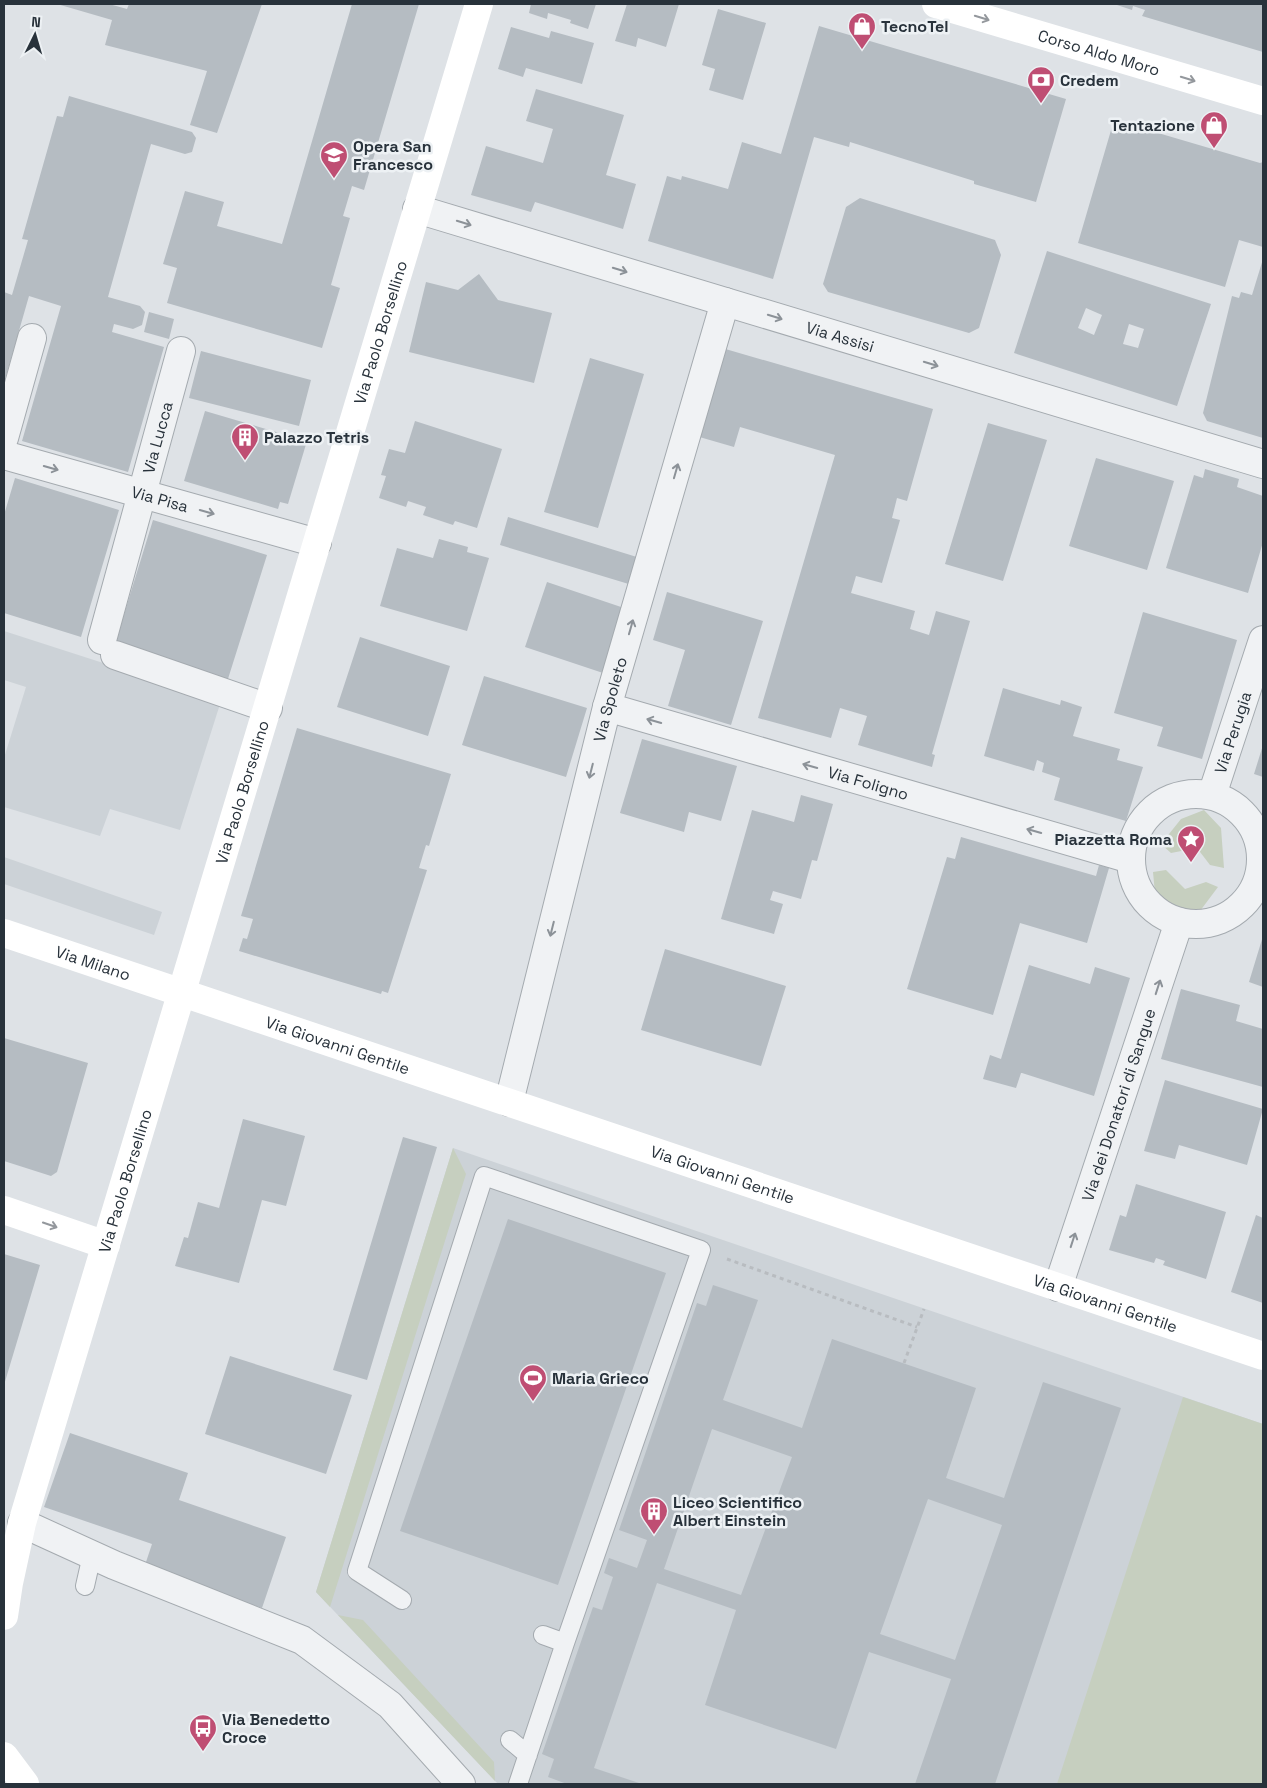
<svg xmlns="http://www.w3.org/2000/svg" width="1267" height="1788" viewBox="0 0 1267 1788" font-family="'Space Grotesk',sans-serif">
<style>
.built{fill:#ccd2d7}
.green{fill:#c6cfbf}
.building{fill:#b5bcc2;fill-rule:evenodd}
.lines{fill:none;stroke-linecap:round;stroke-linejoin:round}
.lane-casing{stroke:#a4aaaf;stroke-width:20}
.street-casing{stroke:#a4aaaf;stroke-width:30}
.path{stroke:#b8bcc0;stroke-width:3;stroke-dasharray:4 4;stroke-linecap:butt}
.lane{stroke:#f0f2f4;stroke-width:18}
.street{stroke:#f0f2f4;stroke-width:28}
.secondary{stroke:#fff;stroke-width:28}
.oneway{stroke:#94989d}
.oneway2{stroke:#8c9298}
.labels{text-anchor:middle;stroke-width:5;stroke-linejoin:round;paint-order:stroke}
.poi-label{font-size:16px;font-weight:bold;fill:#28323b;stroke:#edf1f4;text-anchor:start}
.street-label{font-size:16px;fill:#28323b;stroke:#edf1f4}
</style>
<rect width="100%" height="100%" fill="#dee2e6"/>
<path class="built" d="M4 631 221 701 180 830 110 809 100 836 4 807V758L26 687 4 680Z
M4 857 162 912 154 935 4 884Z
M453 1148 1263 1424V1784H498L316 1592Z"/>
<path class="green" d="M1204 810 1221 828 1224 868 1210 865 1197 848 1171 853 1161 844 1181 819Z
M1166 870 1185 889 1206 882 1218 887 1194 919 1171 924 1156 904 1153 872Z
M453 1148 466 1174 330 1607 316 1592Z
M1183 1397 1263 1424V1784H1057Z
M338 1615 363 1620 494 1762 495 1781Z"/>
<path class="building" d="M57 4H109L127 9 129 4H262L217 133 190 125 207 71 105 45 112 20Z
M352 4H419L364 190 352 186 343 216 350 218 331 285 340 288 322 348 167 303 177 268 163 264 185 191 224 202 217 226 282 244Z
M531 4H596L588 29 570 23 571 20 548 13 547 19 529 13Z
M627 4H679L666 47 638 38 636 47 615 41Z
M1114 4H1263V52L1142 16 1145 10 1133 6 1132 10Z
M718 9 766 23 743 100 709 90 715 69 702 65Z
M819 26 1066 99 1036 202 974 184V181L850 142 849 147 814 137 773 279 648 241 667 176 681 180 682 176 728 189 742 142 781 154Z
M511 27 549 38 551 31 594 43 582 84 526 68 523 77 498 69Z
M536 89 624 115 606 175 636 184 623 229 535 202 531 212 471 195 486 146 543 163 553 129 526 121Z
M69 96 192 132 196 138 192 152 185 154 151 144 108 297 140 306 145 312 142 325 133 329 114 324 112 332 164 347 128 472 22 441 61 306 29 296 4 383V292L12 295 28 240 22 239 57 116 63 117Z
M1114 120 1260 163 1263 162V247L1239 240 1225 287 1078 243Z
M860 198 995 240 1001 255 979 328 969 333 828 292 823 284 846 207Z
M1047 251 1211 304 1177 406 1014 353ZM1086 308 1102 315 1094 335 1078 328ZM1129 324 1144 329 1138 348 1123 344Z
M1263 259V438L1207 421 1203 413 1232 296 1239 298 1241 292 1252 295Z
M479 274 498 300 552 313 534 383 409 352 426 282 458 290Z
M149 312 174 319 169 339 144 332Z
M722 348 933 409 907 501 897 498 892 518 900 520 882 583 856 576 851 593 915 611 910 629 929 635 936 611 970 621 932 754 935 755 932 767 858 745 867 716 840 708 831 738 758 718 835 455 740 427 734 447 696 436Z
M201 351 311 380 299 426 189 398Z
M590 358 644 374 598 528 544 512Z
M205 411 307 441 288 504 280 502 278 509 184 481Z
M415 421 502 449 477 528 455 521 453 525 423 515 426 507 408 501 406 507 379 498 386 476 381 475 389 449 405 453Z
M988 423 1047 440 1003 581 945 564Z
M1096 458 1174 481 1147 570 1069 546Z
M1205 469 1239 479 1237 487 1263 496V542L1248 593 1166 568 1194 475 1203 478Z
M15 478 119 510 81 637 4 613V515Z
M508 517 640 558 632 585 500 545Z
M153 520 267 555 227 682 114 647Z
M439 539 468 547 467 552 489 558 467 631 380 606 397 548 433 558Z
M547 582 624 608 609 675 525 647Z
M667 592 763 621 731 725 668 706 685 650 653 640Z
M1143 612 1237 640 1202 759 1157 746 1163 727 1114 713Z
M360 637 450 666 428 736 337 707Z
M484 676 587 708 566 777 462 745Z
M1003 688 1060 705 1061 700 1082 707 1073 736 1120 749 1117 760 1143 767 1126 821 1054 800 1060 778 1042 772 1044 763 1037 760 1034 771 984 756Z
M297 728 451 774 429 846 426 845 419 868 427 870 388 993 382 991 381 994 239 951 243 938 247 939 253 919 241 916Z
M642 739 737 766 721 821 689 812 684 832 620 813Z
M1263 745V777L1254 774Z
M801 795 833 804 817 861 812 860 801 899 773 891 770 900 783 904 774 934 721 919 752 810 794 822Z
M961 837 1096 876 1099 865 1109 868 1087 943 1020 923 993 1015 907 989 947 857 955 859Z
M1263 936V987L1249 982Z
M665 949 786 986 761 1066 641 1030Z
M1029 965 1090 984 1095 967 1130 978 1094 1096 1022 1073H1021L1016 1088 983 1079 990 1055 1001 1059Z
M1181 989 1240 1005 1236 1021 1263 1029V1087L1161 1059Z
M4 1038 88 1063 57 1172 51 1176 4 1161Z
M1165 1080 1263 1109 1247 1165 1179 1145 1175 1159 1144 1151Z
M243 1119 305 1136 286 1206 262 1200 239 1283 175 1266 184 1237 188 1238 198 1202 219 1208Z
M403 1137 437 1147 367 1380 333 1370Z
M1136 1184 1226 1212 1206 1279 1163 1265 1165 1261 1156 1258 1154 1263 1109 1250 1120 1215 1126 1217Z
M1256 1215 1263 1218V1303L1231 1292Z
M508 1219 666 1273 558 1585 400 1531Z
M4 1254 40 1265 4 1385Z
M713 1285 758 1300 723 1400 802 1428 832 1339 976 1388 946 1478 1004 1498 1043 1382 1121 1408 995 1784H915L951 1679 869 1652 836 1749 705 1705 736 1610 657 1583 594 1768 642 1784H567L548 1777 554 1759 542 1754 593 1607 602 1610 613 1577 604 1573 609 1558 637 1568 647 1540 619 1530 697 1303 706 1306ZM712 1429 792 1457 741 1595 664 1569ZM928 1499 1002 1525 955 1660 880 1634Z
M230 1356 352 1395 326 1474 205 1434Z
M70 1433 188 1473 179 1500 286 1537 262 1608 144 1568 152 1544 44 1507Z"/>
<g class="lines">
<g class="lane-casing">
<path id="lane" d="M85 1586 92 1555
M402 1600 357 1571 484 1176 701 1250 565 1643 518 1784
M543 1635 565 1643
M510 1740 528 1755"/>
</g>
<g class="street-casing">
<g id="street">
<path id="s1" d="M417 209 1263 464"/>
<path d="M4 438 32 338"/>
<path id="s2" d="M4 455 317 543"/>
<path id="s3" d="M102 640 181 351"/>
<path d="M115 655 268 708"/>
<path id="s4" d="M607 707 1131 859"/>
<circle cx="1196" cy="859" r="65"/>
<path id="s5" d="M1212 795 1263 640"/>
<path id="s6" d="M509 1102 607 707 725 302"/>
<path id="s7" d="M1058 1287 1179 922"/>
<path d="M22 1523 114 1565 302 1640 390 1705 461 1784"/>
</g>
</g>
<path class="path" d="M727 1259 917 1327
M904 1363 924 1309"/>
<use href="#lane" class="lane"/>
<use href="#street" class="street"/>
<g class="secondary">
<path id="s8" d="M936 4 1263 101"/>
<path id="s9" d="M4 933 1263 1356"/>
<path d="M4 1210 106 1245"/>
<path id="s10" d="M4 1616 9 1583 22 1523 479 4"/>
<path d="M4 1756 25 1784"/>
</g>
</g>
<defs><path id="oneway-shaft" d="M-6 0H5M1.5-3L5.5 0L1.5 3" fill="none" stroke-width="1.6" stroke-linecap="round" stroke-linejoin="round" transform="scale(1.25)"/></defs>
<g class="oneway">
<use href="#oneway-shaft" transform="translate(982 18) rotate(17)"/>
<use href="#oneway-shaft" transform="translate(1188 79) rotate(17)"/>
<use href="#oneway-shaft" transform="translate(50 1225) rotate(19)"/>
</g>
<g class="oneway2">
<use href="#oneway-shaft" transform="translate(464 223) rotate(17)"/>
<use href="#oneway-shaft" transform="translate(620 270) rotate(17)"/>
<use href="#oneway-shaft" transform="translate(775 317) rotate(17)"/>
<use href="#oneway-shaft" transform="translate(931 364) rotate(17)"/>
<use href="#oneway-shaft" transform="translate(51 468) rotate(16)"/>
<use href="#oneway-shaft" transform="translate(676 471) rotate(-74)"/>
<use href="#oneway-shaft" transform="translate(207 512) rotate(16)"/>
<use href="#oneway-shaft" transform="translate(631 627) rotate(-74)"/>
<use href="#oneway-shaft" transform="translate(654 721) rotate(-164)"/>
<use href="#oneway-shaft" transform="translate(810 766) rotate(-164)"/>
<use href="#oneway-shaft" transform="translate(591 771) rotate(104)"/>
<use href="#oneway-shaft" transform="translate(1034 831) rotate(-164)"/>
<use href="#oneway-shaft" transform="translate(552 929) rotate(104)"/>
<use href="#oneway-shaft" transform="translate(1158 987) rotate(-72)"/>
<use href="#oneway-shaft" transform="translate(1073 1240) rotate(-72)"/>
</g>
<defs>
<g id="shop-pin" transform="scale(1.4375)"><path d="M0 17L-7.5 6A9.5 9.5 0 1 1 7.5 6Z" fill="#bf4e73" stroke="#edf1f4"/><path d="M-5-2.5h2.3a2.7 3.5 0 0 1 5.4 0H5L5.5 6h-11ZM-1.5-2.5h3a1.5 2.3 0 0 0-3 0Z" fill="#fff"/></g>
<g id="bank-pin" transform="scale(1.4375)"><path d="M0 17L-7.5 6A9.5 9.5 0 1 1 7.5 6Z" fill="#bf4e73" stroke="#edf1f4"/><path d="M-6-4H6V4H-6ZM0-2.3a2.3 2.3 0 1 0 0 4.6a2.3 2.3 0 1 0 0-4.6Z" fill="#fff"/></g>
<g id="school-pin" transform="scale(1.4375)"><path d="M0 17L-7.5 6A9.5 9.5 0 1 1 7.5 6Z" fill="#bf4e73" stroke="#edf1f4"/><path d="M0-5L7-2L0 1L-7-2ZM-4 1L0 2.5L4 1V4Q0 6-4 4Z" fill="#fff"/></g>
<g id="building-pin" transform="scale(1.4375)"><path d="M0 17L-7.5 6A9.5 9.5 0 1 1 7.5 6Z" fill="#bf4e73" stroke="#edf1f4"/><path d="M-4-6H4V6H1V3H-1V6H-4ZM-2.5-4.3h1.7v1.8h-1.7ZM.8-4.3h1.7v1.8H.8ZM-2.5-1h1.7V.8h-1.7ZM.8-1h1.7V.8H.8Z" fill="#fff"/></g>
<g id="sight-pin" transform="scale(1.4375)"><path d="M0 17L-7.5 6A9.5 9.5 0 1 1 7.5 6Z" fill="#bf4e73" stroke="#edf1f4"/><path d="M0-6L1.8-2.2L6-1.7L2.9 1.2L3.7 5.4L0 3.3L-3.7 5.4L-2.9 1.2L-6-1.7L-1.8-2.2Z" fill="#fff"/></g>
<g id="stadium-pin" transform="scale(1.4375)"><path d="M0 17L-7.5 6A9.5 9.5 0 1 1 7.5 6Z" fill="#bf4e73" stroke="#edf1f4"/><path d="M0-5a6.5 5 0 1 0 0 10a6.5 5 0 1 0 0-10ZM-3.5-1.8h7v3.6h-7Z" fill="#fff"/></g>
<g id="bus-pin" transform="scale(1.4375)"><path d="M0 17L-7.5 6A9.5 9.5 0 1 1 7.5 6Z" fill="#bf4e73" stroke="#edf1f4"/><path d="M-5-6H5V4H4V6H2V4H-2V6H-4V4H-5ZM-3.5-4V0h7V-4ZM-3.5 1.2v1.5H-2V1.2ZM2 1.2v1.5H3.5V1.2Z" fill="#fff"/></g>
</defs>
<g fill-rule="evenodd">
<use href="#shop-pin" x="862" y="26"/>
<use href="#bank-pin" x="1041" y="80"/>
<use href="#shop-pin" x="1214" y="125"/>
<use href="#school-pin" x="334" y="155"/>
<use href="#building-pin" x="245" y="437"/>
<use href="#sight-pin" x="1191" y="839"/>
<use href="#stadium-pin" x="533" y="1378"/>
<use href="#building-pin" x="654" y="1511"/>
<use href="#bus-pin" x="203" y="1728"/>
</g>
<g class="labels">
<g class="poi-label">
<text x="881" y="32">TecnoTel</text>
<text x="1060" y="86">Credem</text>
<text x="1195" y="131" text-anchor="end">Tentazione</text>
<text x="353" y="152">Opera San<tspan x="353" dy="18">Francesco</tspan></text>
<text x="264" y="443">Palazzo Tetris</text>
<text x="1172" y="845" text-anchor="end">Piazzetta Roma</text>
<text x="552" y="1384">Maria Grieco</text>
<text x="673" y="1508">Liceo Scientifico<tspan x="673" dy="18">Albert Einstein</tspan></text>
<text x="222" y="1725">Via Benedetto<tspan x="222" dy="18">Croce</tspan></text>
</g>
<g class="street-label">
<text dy="6" stroke="none"><textPath href="#s8" startOffset="170">Corso Aldo Moro</textPath></text>
<text dy="6" stroke="none"><textPath href="#s10" startOffset="1338">Via Paolo Borsellino</textPath></text>
<text dy="6" stroke="none"><textPath href="#s1" startOffset="442">Via Assisi</textPath></text>
<text dy="6" stroke="none"><textPath href="#s3" startOffset="210">Via Lucca</textPath></text>
<text dy="6" stroke="none"><textPath href="#s2" startOffset="162">Via Pisa</textPath></text>
<text dy="6" stroke="none"><textPath href="#s6" startOffset="415">Via Spoleto</textPath></text>
<text dy="6" stroke="none"><textPath href="#s5" startOffset="66">Via Perugia</textPath></text>
<text dy="6" stroke="none"><textPath href="#s4" startOffset="272">Via Foligno</textPath></text>
<text dy="6" stroke="none"><textPath href="#s10" startOffset="858">Via Paolo Borsellino</textPath></text>
<text dy="6" stroke="none"><textPath href="#s9" startOffset="94">Via Milano</textPath></text>
<text dy="6" stroke="none"><textPath href="#s9" startOffset="352">Via Giovanni Gentile</textPath></text>
<text dy="6" stroke="none"><textPath href="#s7" startOffset="192">Via dei Donatori di Sangue</textPath></text>
<text dy="6" stroke="none"><textPath href="#s9" startOffset="758">Via Giovanni Gentile</textPath></text>
<text dy="6" stroke="none"><textPath href="#s10" startOffset="452">Via Paolo Borsellino</textPath></text>
<text dy="6" stroke="none"><textPath href="#s9" startOffset="1162">Via Giovanni Gentile</textPath></text>
</g>
</g>
<rect width="1267" height="1788" fill="none" stroke="#28323b" stroke-width="10"/>
<g transform="translate(35 35) rotate(5)" stroke="#edf1f4" stroke-width="4" paint-order="stroke">
<path d="M0-4L9 19L0 12L-9 19Z" fill="#28323b"/>
<text y="-8" font-size="14" font-weight="bold" text-anchor="middle" fill="#28323b">N</text>
</g>
</svg>
